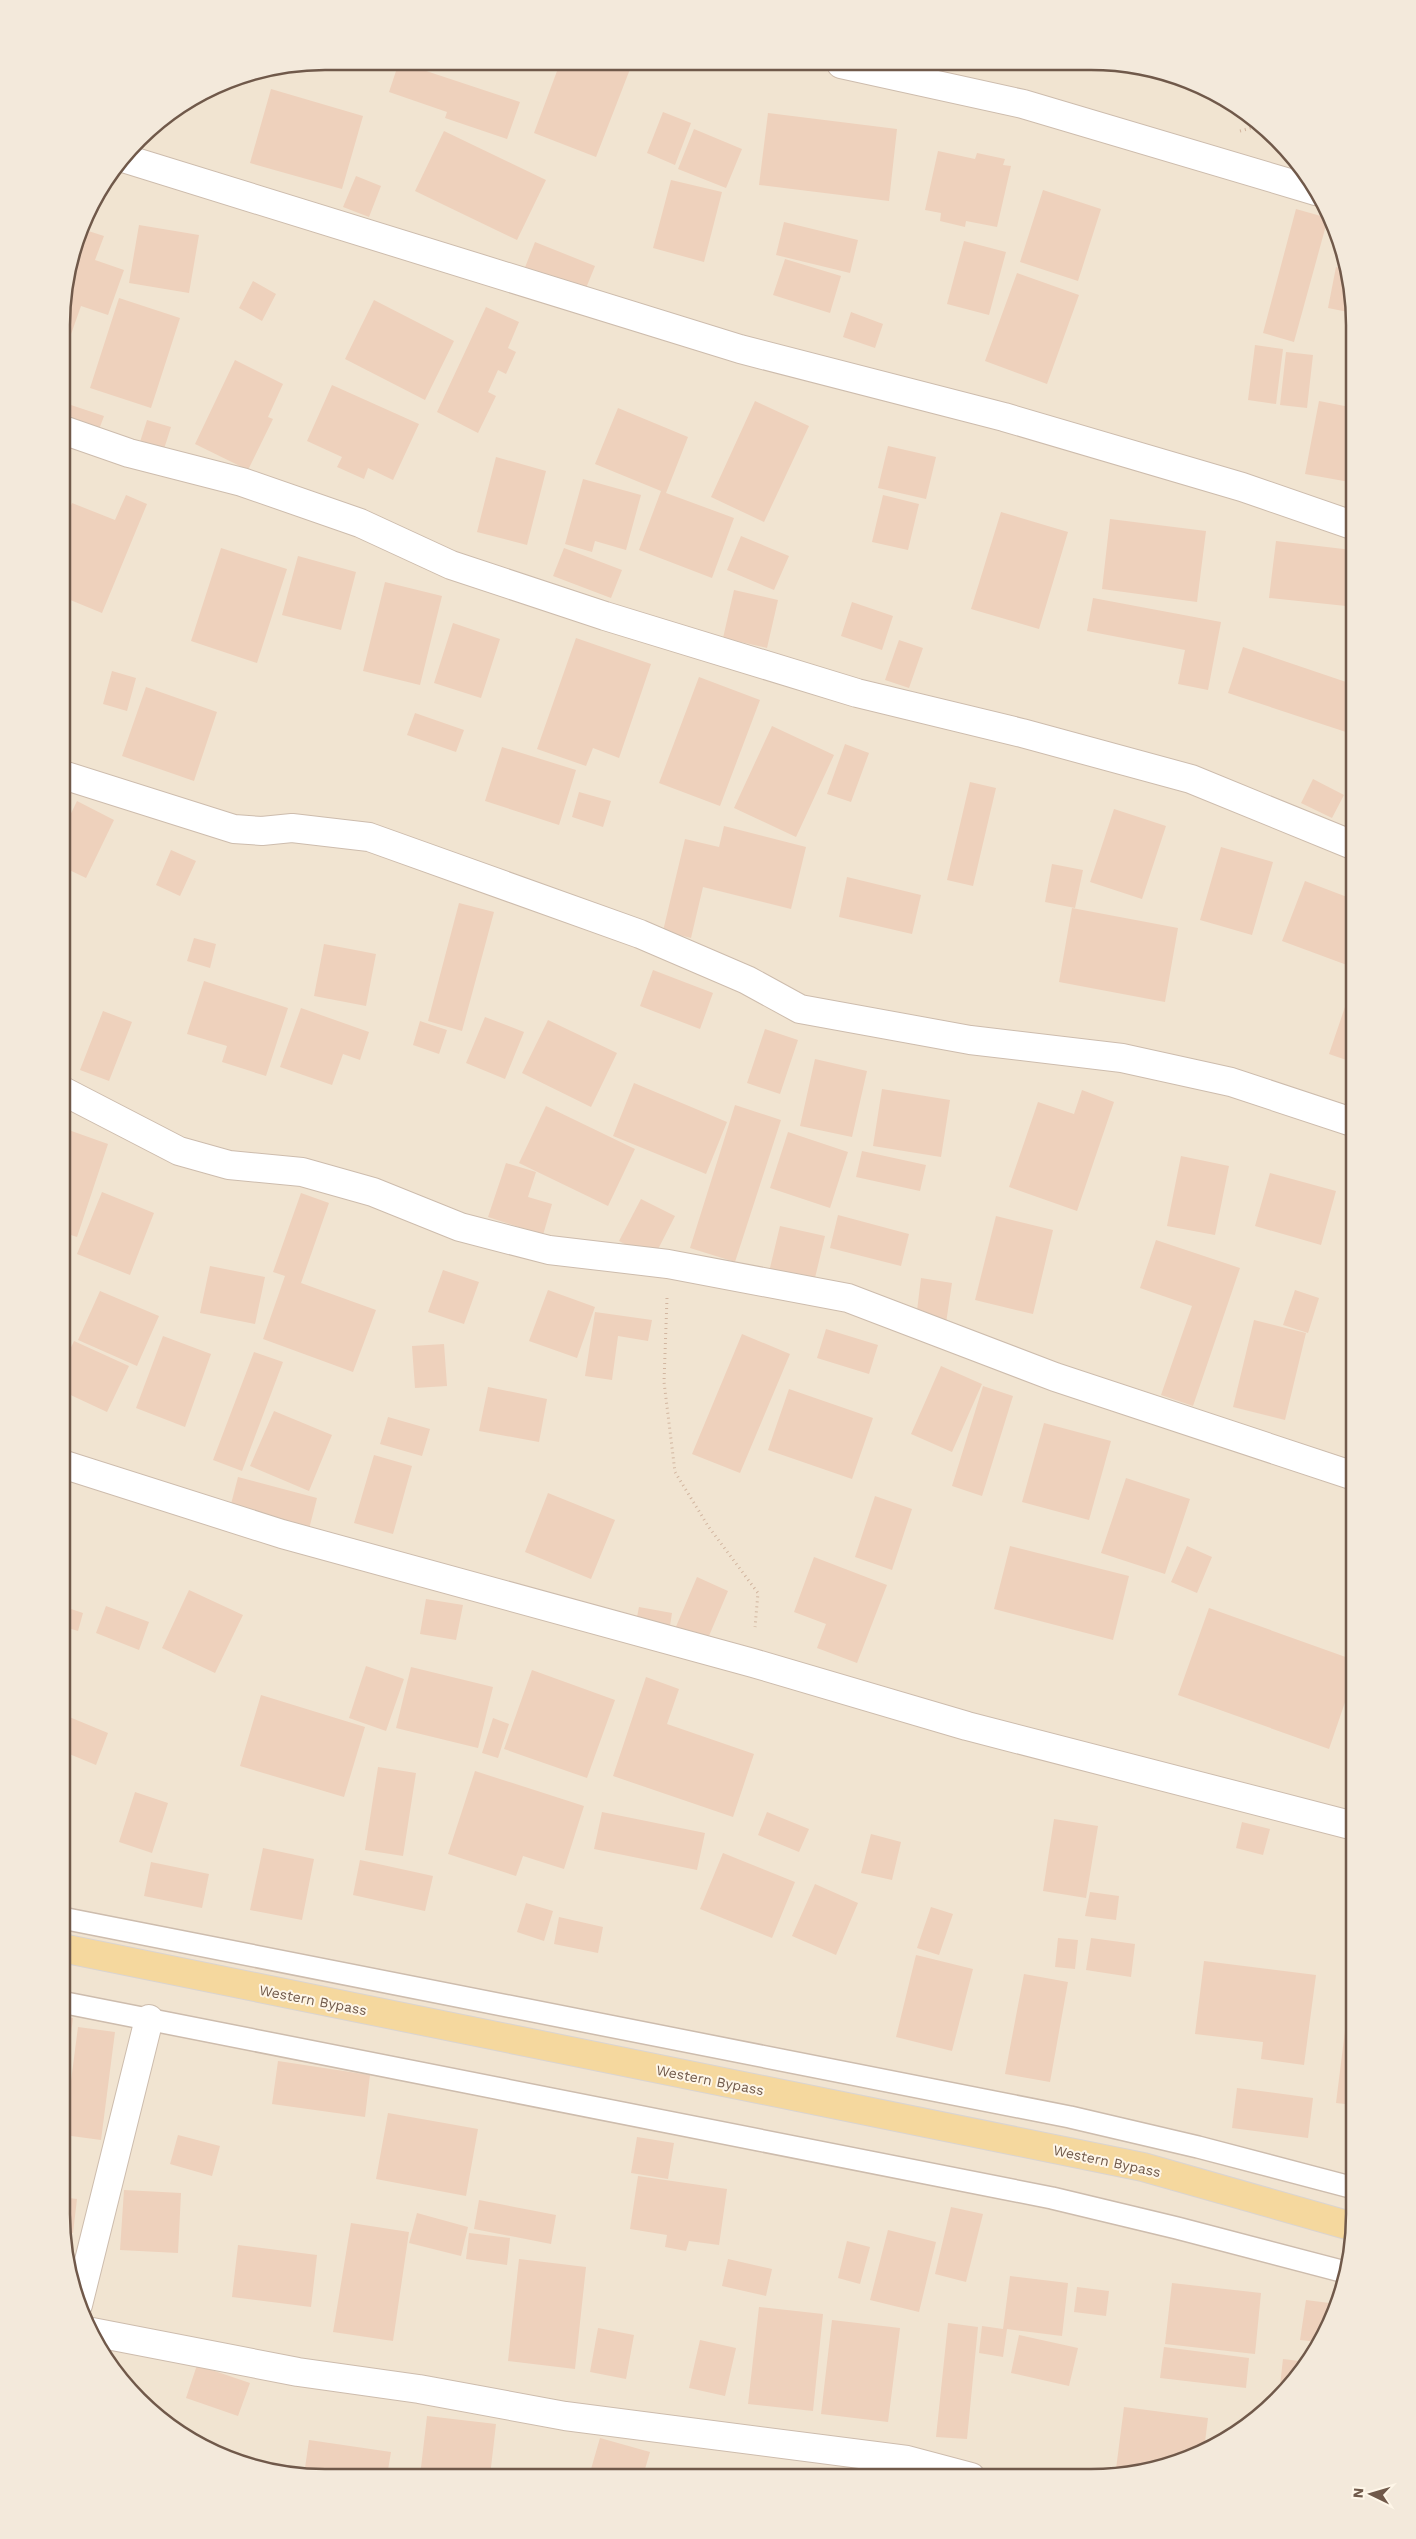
<svg xmlns="http://www.w3.org/2000/svg" width="1416" height="2539" viewBox="0 0 1416 2539" font-family="'Work Sans',sans-serif">
<style>
.residential{fill:#f1e4d1}
.building{fill:#eed1bc}
.lines{fill:none;stroke-linecap:round;stroke-linejoin:round}
.lane-casing{stroke:#cdbcad;stroke-width:24}
.street-casing{stroke:#cdbcad;stroke-width:30}
.primary-casing{stroke:#dad4d0;stroke-width:30}
.path{stroke:#d2b59f;stroke-width:3;stroke-dasharray:1 4;stroke-linecap:butt}
.lane{stroke:#fff;stroke-width:21}
.street{stroke:#fff;stroke-width:28}
.primary{stroke:#f5d89e;stroke-width:28}
.labels{text-anchor:middle;stroke-width:4;stroke-linejoin:round;paint-order:stroke}
.street-label{font-size:14px;fill:#70594a;stroke:#fef6e8}
.rim{fill:none;stroke:#70594a;stroke-width:2.5}
</style>
<rect width="100%" height="100%" fill="#faf2e2"/>
<path class="residential" d="M325 61 1142 66 1207 88 1265 127 1310 178 1341 240 1355 325 1354 2231 1335 2315 1300 2375 1238 2433 1176 2464 1091 2478 290 2475 209 2451 151 2412 106 2361 75 2299 61 2214 63 291 89 208 151 127 224 81Z"/>
<path class="building" d="M399 62 520 102 507 139 445 118 447 112 389 92Z
M560 63 632 64 596 157 534 133Z
M271 89 363 116 342 189 250 163Z
M663 112 691 123 675 165 647 153Z
M768 113 897 129 889 201 759 185Z
M694 129 742 149 726 188 678 169Z
M444 131 546 180 517 240 415 191Z
M938 151 975 159 977 153 1005 159 1003 165 1011 166 997 227 966 221 965 227 940 221 941 213 925 210Z
M356 176 381 186 369 217 343 207Z
M671 180 722 192 704 262 653 248Z
M1043 190 1101 209 1078 281 1020 262Z
M1296 209 1328 218 1294 342 1263 333Z
M784 222 858 240 850 273 776 255Z
M139 225 199 235 189 293 129 283Z
M82 229 104 236 95 260 124 270 108 315 81 306 64 354 63 291Z
M964 241 1006 252 989 315 947 304Z
M535 242 595 266 582 298 522 275Z
M785 259 841 276 830 313 773 295Z
M1336 267 1345 269 1353 313 1328 308Z
M1017 273 1079 295 1047 384 985 361Z
M253 281 276 294 262 321 239 308Z
M119 298 180 318 151 408 90 388Z
M374 300 454 341 425 400 345 359Z
M486 307 519 322 508 348 516 352 506 374 498 370 488 392 496 396 478 433 437 412Z
M851 312 883 324 875 348 843 337Z
M1255 345 1283 349 1276 404 1248 400Z
M1286 352 1313 355 1307 408 1280 405Z
M235 360 283 384 268 417 273 419 248 470 195 444Z
M332 385 419 424 393 480 368 468 364 479 337 467 342 457 307 441Z
M755 401 809 426 764 522 711 497Z
M1319 401 1355 408V483L1305 474Z
M65 403 104 416 97 435 63 424Z
M618 408 688 437 666 493 734 518 712 578 639 550 661 491 595 464Z
M147 420 171 427 164 449 140 442Z
M888 446 936 457 926 499 878 488Z
M496 457 546 471 527 545 477 532Z
M583 479 641 495 626 550 595 541 592 552 565 544Z
M126 495 147 504 102 613 63 597V525L72 503 115 520Z
M883 495 919 504 908 550 872 542Z
M1001 512 1068 532 1039 629 971 609Z
M1110 519 1206 531 1197 602 1102 589Z
M741 536 789 556 774 590 727 570Z
M1276 541 1352 550 1346 606 1269 598Z
M221 548 287 569 257 663 191 641Z
M564 548 622 570 611 598 553 576Z
M298 556 356 572 341 630 282 615Z
M385 582 442 596 420 685 363 671Z
M734 590 778 600 767 648 723 638Z
M1093 598 1221 622 1208 690 1178 684 1185 650 1087 631Z
M852 602 893 616 882 650 841 636Z
M453 623 500 639 481 698 434 683Z
M576 638 651 664 619 758 593 748 586 766 537 749Z
M899 640 923 648 909 688 885 680Z
M1243 647 1355 685V717L1349 733 1228 693Z
M112 671 136 678 127 711 103 704Z
M699 677 760 700 720 806 659 783Z
M146 687 217 712 194 781 122 756Z
M415 713 464 730 456 752 407 735Z
M772 726 834 755 796 837 734 808Z
M845 744 869 753 851 802 827 794Z
M502 747 576 770 559 825 485 801Z
M1313 779 1344 795 1332 818 1301 803Z
M970 782 996 788 973 886 947 880Z
M579 792 611 801 603 827 572 817Z
M77 801 114 820 86 878 63 867V830Z
M1114 809 1166 826 1142 899 1090 882Z
M724 826 806 847 791 909 703 887 691 938 663 931 685 839 719 847Z
M1221 847 1273 862 1252 935 1200 920Z
M171 850 196 861 180 896 156 885Z
M1052 864 1083 870 1075 908 1045 902Z
M847 877 921 895 912 934 839 917Z
M1305 881 1355 900V968L1282 941Z
M459 903 494 912 462 1031 428 1021Z
M1072 908 1178 928 1165 1002 1059 982Z
M194 938 216 944 210 968 187 961Z
M324 944 376 954 366 1006 314 996Z
M653 970 713 993 700 1029 640 1006Z
M204 981 288 1008 266 1076 222 1062 227 1046 187 1034Z
M1348 998 1355 1001V1063L1329 1054Z
M301 1008 369 1032 360 1060 343 1054 332 1085 280 1067Z
M103 1011 132 1022 109 1081 80 1070Z
M485 1017 524 1032 505 1079 466 1063Z
M548 1020 617 1053 591 1107 522 1073Z
M420 1021 447 1030 439 1054 413 1045Z
M765 1029 798 1040 780 1094 747 1083Z
M815 1059 867 1071 852 1137 800 1126Z
M634 1083 727 1122 706 1174 613 1136Z
M882 1089 950 1100 941 1157 873 1146Z
M1082 1090 1114 1102 1077 1211 1009 1187 1038 1102 1074 1114Z
M735 1105 781 1120 735 1262 690 1248Z
M546 1106 635 1149 608 1206 519 1163Z
M63 1128 108 1144 77 1237 62 1232Z
M788 1132 848 1152 830 1208 770 1188Z
M862 1151 926 1165 920 1191 856 1177Z
M1181 1156 1229 1166 1215 1235 1167 1226Z
M506 1163 536 1172 528 1197 552 1204 543 1235 488 1217Z
M1270 1173 1336 1191 1321 1245 1255 1226Z
M102 1192 154 1213 130 1275 77 1254Z
M301 1193 329 1203 301 1283 376 1310 353 1372 263 1339 285 1276 273 1272Z
M641 1199 675 1216 653 1259 619 1241Z
M838 1215 909 1234 901 1266 830 1248Z
M996 1216 1053 1230 1033 1314 975 1300Z
M780 1226 825 1236 814 1282 769 1272Z
M1156 1240 1240 1268 1193 1406 1161 1395 1192 1306 1140 1288Z
M210 1266 265 1277 255 1324 200 1313Z
M443 1270 479 1282 464 1324 428 1312Z
M921 1278 952 1283 946 1323 916 1319Z
M548 1290 595 1307 577 1358 529 1341Z
M1295 1290 1319 1298 1308 1333 1283 1325Z
M100 1291 159 1316 137 1366 78 1340Z
M595 1312 652 1320 648 1341 618 1336 612 1380 585 1376Z
M1254 1320 1306 1333 1285 1420 1233 1407Z
M826 1329 878 1345 869 1374 817 1358Z
M742 1334 790 1354 740 1473 692 1454Z
M163 1336 211 1354 185 1427 136 1408Z
M74 1341 129 1366 107 1412 62 1391V1367Z
M444 1344 447 1386 415 1388 412 1346Z
M254 1352 283 1362 242 1471 213 1460Z
M941 1366 982 1384 952 1452 911 1434Z
M983 1386 1013 1396 982 1496 952 1486Z
M488 1387 547 1399 539 1442 479 1431Z
M789 1389 873 1418 852 1479 768 1450Z
M274 1411 332 1435 309 1491 250 1466Z
M388 1417 430 1429 422 1456 380 1444Z
M1044 1423 1111 1441 1089 1520 1022 1502Z
M374 1455 412 1466 393 1534 354 1523Z
M238 1477 317 1498 309 1529 230 1508Z
M1126 1478 1190 1499 1165 1574 1101 1553Z
M548 1493 615 1520 591 1579 525 1552Z
M875 1496 912 1509 892 1570 855 1557Z
M1010 1546 1129 1576 1113 1640 994 1609Z
M1187 1546 1212 1557 1197 1593 1171 1582Z
M814 1557 887 1585 857 1663 817 1648 826 1624 794 1612Z
M697 1577 728 1591 706 1643 675 1629Z
M189 1590 243 1615 215 1673 162 1648Z
M426 1599 463 1605 456 1640 420 1634Z
M62 1606 83 1613 78 1631 62 1626Z
M106 1606 149 1622 139 1650 96 1633Z
M639 1607 672 1613 668 1638 634 1632Z
M1209 1608 1354 1660V1676L1329 1749 1178 1695Z
M366 1666 404 1679 386 1731 349 1718Z
M411 1667 493 1687 478 1748 396 1728Z
M532 1670 615 1700 587 1778 504 1749Z
M646 1677 679 1689 667 1724 754 1754 733 1817 613 1776Z
M261 1695 365 1727 344 1797 240 1766Z
M62 1714 108 1733 96 1765 62 1751Z
M493 1718 509 1724 498 1758 482 1753Z
M378 1767 416 1773 403 1856 365 1850Z
M475 1771 584 1806 564 1869 523 1856 516 1876 448 1854Z
M135 1792 168 1803 152 1853 119 1842Z
M602 1812 705 1833 697 1870 594 1849Z
M767 1812 809 1829 799 1852 758 1835Z
M1054 1819 1098 1826 1086 1898 1043 1891Z
M1242 1822 1270 1829 1263 1855 1236 1848Z
M871 1834 901 1842 892 1880 861 1873Z
M263 1848 314 1859 302 1920 250 1910Z
M723 1853 795 1882 772 1938 700 1909Z
M360 1860 433 1876 425 1911 353 1895Z
M151 1862 209 1874 202 1908 144 1896Z
M815 1884 858 1903 836 1955 792 1936Z
M1090 1892 1119 1896 1116 1920 1085 1916Z
M526 1903 553 1911 544 1941 517 1932Z
M931 1907 953 1914 939 1955 917 1948Z
M559 1917 603 1927 598 1953 554 1944Z
M1058 1938 1078 1940 1075 1969 1055 1967Z
M1091 1938 1135 1944 1131 1977 1086 1970Z
M916 1955 973 1969 952 2051 896 2037Z
M1204 1961 1316 1975 1304 2065 1261 2059 1263 2042 1195 2034Z
M1024 1974 1068 1982 1050 2082 1005 2074Z
M61 2017 73 2018 63 2099H61Z
M78 2027 115 2032 101 2140 64 2135Z
M1345 2031 1354 2032V2105L1336 2103Z
M278 2061 370 2075 365 2117 272 2104Z
M1237 2088 1313 2098 1308 2138 1232 2128Z
M388 2113 478 2129 466 2196 376 2179Z
M178 2135 220 2146 212 2176 170 2164Z
M637 2137 674 2143 668 2179 631 2173Z
M638 2176 727 2189 719 2245 689 2241 686 2251 665 2247 667 2235 630 2229Z
M124 2190 181 2193 178 2253 120 2250Z
M61 2197 77 2199 73 2233 64 2232Z
M479 2200 556 2215 551 2244 474 2229Z
M951 2207 983 2214 966 2282 935 2274Z
M417 2213 468 2227 461 2256 409 2243Z
M351 2223 409 2232 393 2341 333 2332Z
M888 2230 936 2242 919 2312 870 2300Z
M469 2233 510 2238 507 2265 466 2259Z
M847 2241 870 2247 860 2284 838 2278Z
M238 2245 317 2255 311 2307 232 2297Z
M519 2259 586 2267 575 2369 508 2361Z
M728 2259 772 2269 766 2296 722 2286Z
M1010 2276 1068 2283 1062 2336 1007 2329 1003 2357 979 2353 982 2326 1003 2329Z
M1172 2283 1261 2293 1255 2354 1165 2344Z
M1077 2287 1109 2291 1106 2316 1074 2312Z
M1306 2300 1337 2304 1335 2315 1319 2342 1300 2340Z
M759 2307 823 2314 813 2411 748 2404Z
M832 2320 900 2328 888 2422 821 2414Z
M948 2323 978 2327 967 2439 936 2437Z
M598 2328 634 2335 626 2379 590 2372Z
M1019 2335 1078 2348 1069 2386 1011 2373Z
M700 2340 736 2348 725 2396 689 2388Z
M1164 2347 1249 2358 1246 2388 1160 2378Z
M1283 2359 1308 2362 1300 2375 1279 2394Z
M197 2365 250 2383 238 2416 186 2398Z
M1124 2407 1208 2418 1204 2450 1176 2464 1132 2471 1116 2469Z
M151 2412 171 2418 169 2424 159 2418Z
M427 2416 496 2424 490 2476H420Z
M600 2438 650 2452 643 2476H589Z
M309 2440 391 2452 387 2476 304 2475Z
M692 2470 729 2476 728 2477H691Z"/>
<g class="lines">
<g class="lane-casing">
<path id="lane" d="M62 1918 1070 2117 1198 2147 1354 2188
M61 2002 1052 2198 1177 2228 1345 2272"/>
</g>
<g class="street-casing">
<path id="street" d="M841 64 1023 104 1316 191
M126 159 740 349 1004 417 1242 487 1355 526
M63 430 129 453 242 482 360 523 451 565 605 616 857 693 1022 733 1191 779 1355 846
M63 775 234 829 262 831 292 828 369 837 640 934 747 980 800 1009 970 1040 1122 1058 1231 1082 1355 1123
M63 1091 179 1151 229 1165 302 1172 373 1192 460 1227 549 1250 668 1264 848 1298 1055 1377 1354 1476
M62 1464 282 1534 753 1663 967 1726 1354 1826
M78 2305 149 2019
M92 2332 298 2372 419 2389 565 2416 907 2460 971 2477"/>
</g>
<g class="primary-casing">
<path id="primary" d="M62 1948 1143 2167 1354 2227"/>
</g>
<path class="path" d="M1240 131 1262 125
M667 1298 664 1382 675 1472 708 1526 758 1593 755 1627"/>
<use href="#lane" class="lane"/>
<use href="#street" class="street"/>
<use href="#primary" class="primary"/>
</g>
<g class="labels">
<g class="street-label">
<text transform="translate(313 2000) rotate(11)" y="5">Western Bypass</text>
<text transform="translate(710 2080) rotate(11)" y="5">Western Bypass</text>
<text transform="translate(1107 2161) rotate(12)" y="5">Western Bypass</text>
</g>
</g>
<path d="M0 0H1416V2539H0ZM325 70H1091A255 255 0 0 1 1346 325V2214A255 255 0 0 1 1091 2469H325A255 255 0 0 1 70 2214V325A255 255 0 0 1 325 70Z" fill="#f3e9db" fill-rule="evenodd"/>
<path class="rim" d="M325 70H1091A255 255 0 0 1 1346 325V2214A255 255 0 0 1 1091 2469H325A255 255 0 0 1 70 2214V325A255 255 0 0 1 325 70Z"/>
<g transform="translate(1371 2494) rotate(275)" stroke="#fef6e8" stroke-width="4" paint-order="stroke">
<path d="M0-4L9 19L0 12L-9 19Z" fill="#70594a"/>
<text y="-8" font-size="14" font-weight="bold" text-anchor="middle" fill="#70594a">N</text>
</g>
</svg>
